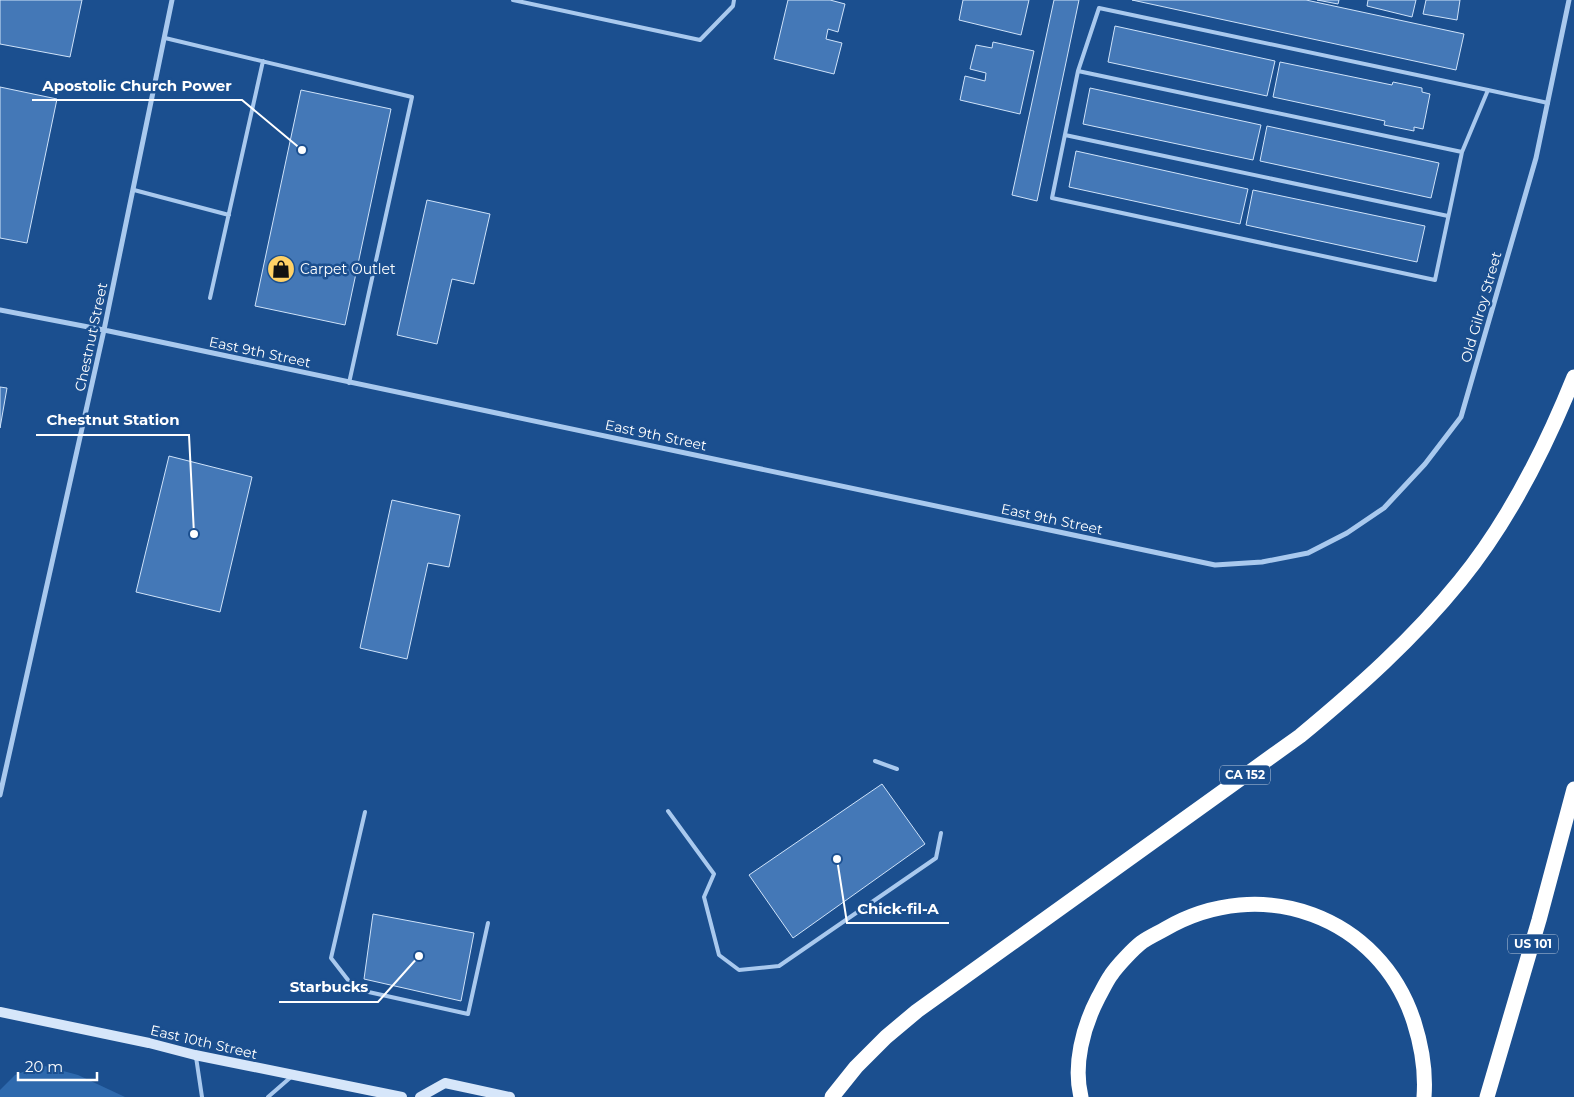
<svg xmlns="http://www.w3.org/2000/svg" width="1574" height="1097" viewBox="0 0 1574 1097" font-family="Montserrat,sans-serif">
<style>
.green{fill:#2e69ad}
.building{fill:#4478b7;stroke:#cfe3fa}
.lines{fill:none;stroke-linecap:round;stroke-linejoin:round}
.lane{stroke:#a9c9ee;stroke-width:4}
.street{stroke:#a9c9ee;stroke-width:5}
.secondary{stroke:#d6e6fa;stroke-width:10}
.highway{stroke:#fff;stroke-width:15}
.labels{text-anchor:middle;stroke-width:5;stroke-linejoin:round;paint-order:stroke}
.shield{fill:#1b4f8f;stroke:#bbcadd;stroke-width:1}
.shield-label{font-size:12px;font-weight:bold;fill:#fff}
.poi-label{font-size:14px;fill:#fff;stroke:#1b4f8f;text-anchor:start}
.street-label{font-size:14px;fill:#fff;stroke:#1b4f8f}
.leader{fill:none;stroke:#fff;stroke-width:2}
.callout-dot{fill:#fff;stroke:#1b4f8f;stroke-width:2}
.callout-label{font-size:15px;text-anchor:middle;font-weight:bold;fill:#fff;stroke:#1b4f8f;stroke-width:5;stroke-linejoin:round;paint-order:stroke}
</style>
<rect width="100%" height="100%" fill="#1b4f8f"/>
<path class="green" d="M41 1065 78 1075 125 1097H0V1090L15 1075Z"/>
<path class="building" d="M0 0H82L70 57 0 44Z
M788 0H830L845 4 838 32 828 29 826 39 842 43 834 74 774 59Z
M963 0H1029L1021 35 959 20Z
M1054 0H1079L1037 201 1012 195Z
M1132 0H1306L1464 34 1456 70Z
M1317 0H1339L1338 4Z
M1368 0H1416L1412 17 1367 6Z
M1426 0H1460L1457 20 1423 14Z
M1115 26 1275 61 1267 96 1108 62Z
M993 42 1034 51 1020 114 960 100 965 76 985 81 986 73 970 69 976 45 992 48Z
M1280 62 1392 85 1393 82 1422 88V92L1430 94 1423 129 1414 127V131L1384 125 1385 121 1273 97Z
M0 87 57 99 27 243 0 238Z
M1090 88 1261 125 1253 160 1083 124Z
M301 90 391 109 345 325 255 306Z
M1267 126 1439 163 1431 198 1260 161Z
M1076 151 1248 189 1240 224 1069 187Z
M1253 190 1425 226 1417 262 1246 225Z
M427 200 490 214 474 284 452 279 437 344 397 335Z
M0 387 7 388 0 428Z
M169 456 252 477 220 612 136 592Z
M392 500 460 515 449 567 428 563 407 659 360 648Z
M882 784 925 844 793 938 749 875Z
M373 914 474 933 461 1001 364 979Z"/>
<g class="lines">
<path class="lane" d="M513 0 700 40 733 6 734 0
M165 38 412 97 349 383
M1078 71 1462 152
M1488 90 1462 152 1435 280 1052 198 1078 71 1099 8 1488 90 1548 103
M1065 135 1448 216
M134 190 229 215
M210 298 263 61
M875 761 897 769
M668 811 714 874 704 897 719 955 739 970 779 966 936 858 941 833
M365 812 331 958 355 989 468 1014 488 923
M196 1057 202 1097
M268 1097 291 1077"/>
<path class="street" d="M0 310 104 330 1215 565 1262 562 1308 553 1347 533 1384 508 1425 464 1461 417 1536 158 1569 0
M0 795 104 330 172 0"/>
<path class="secondary" d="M0 1012 149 1043 195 1055 402 1097
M420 1097 445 1083 510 1097"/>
<path class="highway" d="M832 1097 856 1067 886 1037 917 1011 1300 736C1358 688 1413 639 1460 581 1509 521 1545 449 1574 377
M1081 1097C1073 1065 1083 1027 1098 998 1102 991 1106 982 1111 975 1117 966 1134 948 1142 942 1149 937 1158 933 1165 929 1261 873 1380 916 1414 1022 1422 1047 1426 1071 1424 1097
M1487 1097 1539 920 1574 789"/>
</g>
<defs>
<g id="shop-disc" transform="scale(1.4375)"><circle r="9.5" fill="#ffd166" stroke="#1b4f8f"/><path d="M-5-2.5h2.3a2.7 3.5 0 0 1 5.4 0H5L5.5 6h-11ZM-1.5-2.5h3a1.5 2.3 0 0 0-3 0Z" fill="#111"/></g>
</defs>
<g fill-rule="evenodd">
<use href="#shop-disc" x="281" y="269"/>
</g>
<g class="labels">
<g class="shield">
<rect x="1220" y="765.5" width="50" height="19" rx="4"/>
<rect x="1508" y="934.5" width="50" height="19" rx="4"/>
</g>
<g class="shield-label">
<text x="1245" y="779">CA 152</text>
<text x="1533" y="948">US 101</text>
</g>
<g class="poi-label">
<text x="300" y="274">Carpet Outlet</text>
</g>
<g class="street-label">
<text transform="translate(1481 307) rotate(-74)" y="5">Old Gilroy Street</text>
<text transform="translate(91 337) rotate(-78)" y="5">Chestnut Street</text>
<text transform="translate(260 352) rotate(12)" y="5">East 9th Street</text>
<text transform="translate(656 435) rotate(12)" y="5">East 9th Street</text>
<text transform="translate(1052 519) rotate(12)" y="5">East 9th Street</text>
<text transform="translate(204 1042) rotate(13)" y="5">East 10th Street</text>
</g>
</g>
<path class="leader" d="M302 150L242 100H32M194 534L189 435H36M837 859L847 923H949M419 956L378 1002H279"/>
<g class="callout-dot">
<circle cx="302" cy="150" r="5"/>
<circle cx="194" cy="534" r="5"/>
<circle cx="837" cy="859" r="5"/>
<circle cx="419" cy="956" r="5"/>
</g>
<g class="callout-label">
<text x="137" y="91">Apostolic Church Power</text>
<text x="113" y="425">Chestnut Station</text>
<text x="898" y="914">Chick-fil-A</text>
<text x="329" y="992">Starbucks</text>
</g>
<path d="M18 1072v8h79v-8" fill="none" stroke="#ffffff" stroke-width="2.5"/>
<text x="25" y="1072" font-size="15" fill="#ffffff" stroke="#1b4f8f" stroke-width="4" paint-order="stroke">20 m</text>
</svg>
